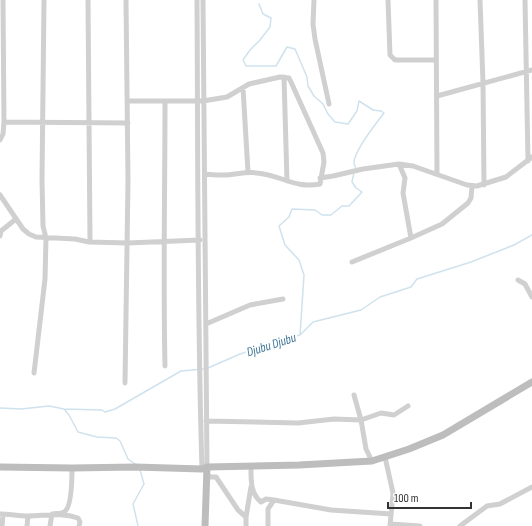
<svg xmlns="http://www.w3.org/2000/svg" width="532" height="526" viewBox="0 0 532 526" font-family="'Sofia Sans Condensed',sans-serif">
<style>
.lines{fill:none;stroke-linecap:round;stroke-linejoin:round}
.stream{stroke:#cfe2ee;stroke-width:1.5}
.street{stroke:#d0d0d0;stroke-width:5}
.secondary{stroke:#bdbdbd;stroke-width:7}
.labels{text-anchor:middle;stroke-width:4;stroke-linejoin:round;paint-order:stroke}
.water-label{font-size:13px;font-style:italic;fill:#3f7597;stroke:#fff}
</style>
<rect width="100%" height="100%" fill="#fff"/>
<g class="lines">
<path class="stream" d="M259 4 263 14 271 18 270 27 260 40 250 50 243 60 246 66H276L287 47 295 49 307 77 308 86 314 96 323 104 328 114 335 122 348 124 357 111 359 101 373 110 381 111 384 113C377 122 353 152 354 163 354 165 356 167 356 169
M300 335 304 275 299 260 285 245 279 226 289 217 292 209 315 210 322 215H331L342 206H349L362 192 356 188 352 182 354 172
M208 368 240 354 300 335 313 322 361 310 380 297 411 287 417 279 471 262 514 245 532 235
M0 408 21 409 49 406 64 409 102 410 105 412 115 409 181 371 204 369
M64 409 69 415 78 432 97 437 116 438 120 441 128 459 135 464
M138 526 133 504 144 484 140 470"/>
<path class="street" d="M88 0 90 241
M197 0C198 156 197 312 202 469
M203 0 207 467
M314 0 313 24 315 39 329 104
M388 0 390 55 395 60H436
M436 0 437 174
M480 0 483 83 484 185
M525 0 528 161
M284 77 287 181
M243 88 248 172
M437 96 532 70
M128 101H203L227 97 249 84 280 77 289 78 291 82 323 153 324 162 320 184C295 189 281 175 257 173 246 171 235 175 224 175 218 175 211 175 205 174
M4 122 128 123
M0 140 3 134 4 122 3 0
M399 164 405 178 403 193 411 238
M320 178 333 176 363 169 399 164 413 166 467 185 477 186 506 177 532 157
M0 195 23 229 29 234 36 237 75 239 89 242 128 243 200 240
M0 236 1 231 16 219
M352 262 411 238 442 224 468 203 471 198 472 186
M518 280 525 284 532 297
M206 324 250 305 283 299
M165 366C163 278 165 189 165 101
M34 373 45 279 46 238 43 226 42 180 44 0
M125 383 128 181 126 0
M354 395 361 420 366 449 372 461
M206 421 298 423 334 419 361 420 381 413 394 415 408 406
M385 457 393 493 390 526
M251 466C251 479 250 493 261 502L266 499 274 500 268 509V526
M207 475 211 477H216L238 510 246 517V526
M274 500 331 510 391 514
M0 514C9 514 19 516 28 516 45 516 61 512 78 518L80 522 79 526
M246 517 251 487
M390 524 420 526
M2 526 3 514
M27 526 28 516
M50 526 52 514C55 513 61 514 64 512 72 508 72 477 72 468
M460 526 487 506 500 504 532 487"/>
<path class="secondary" d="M0 467 72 468 135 467 202 469 207 467 299 465 372 461 409 449 443 435 532 382
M205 526 207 467"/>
</g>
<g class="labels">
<g class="water-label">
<text transform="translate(271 344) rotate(-18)" y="5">Djubu Djubu</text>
</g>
</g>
<path d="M388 502v6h83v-6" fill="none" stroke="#333333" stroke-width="2"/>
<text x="394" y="502" font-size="12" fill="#333333" stroke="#ffffff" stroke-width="3" paint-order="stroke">100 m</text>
</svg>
